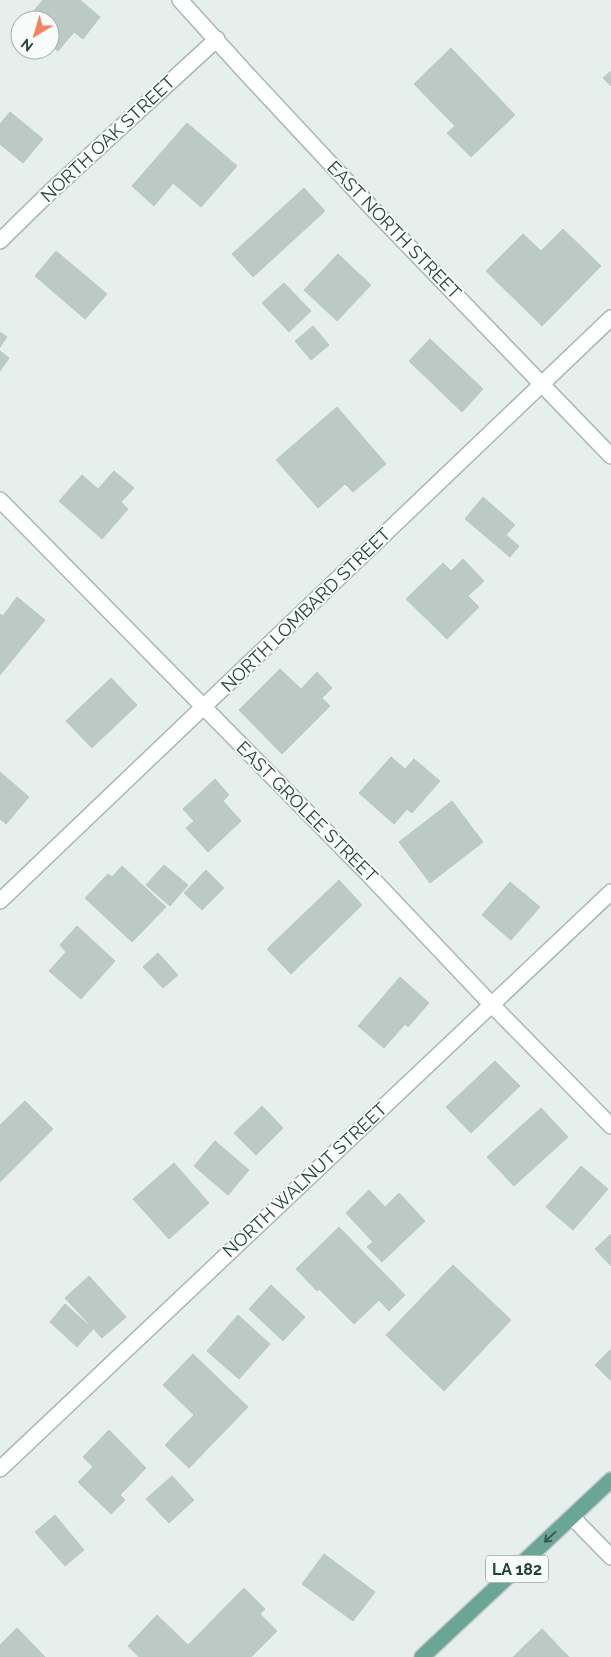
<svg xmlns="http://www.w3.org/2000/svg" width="611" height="1657" viewBox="0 0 611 1657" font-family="Raleway,sans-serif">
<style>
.building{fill:#bbcac4;stroke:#b8c9c2}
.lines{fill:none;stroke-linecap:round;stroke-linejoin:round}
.minor-casing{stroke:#a8b8b2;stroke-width:18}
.tertiary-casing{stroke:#a8b8b2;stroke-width:18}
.primary-casing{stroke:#c2cac8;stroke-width:18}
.minor{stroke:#fff;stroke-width:15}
.tertiary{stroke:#fff;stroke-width:15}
.primary{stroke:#6aa596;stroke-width:15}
.oneway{stroke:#365b51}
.labels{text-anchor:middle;stroke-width:4;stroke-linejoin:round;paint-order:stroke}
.shield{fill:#f7fbf9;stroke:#637a73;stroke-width:1}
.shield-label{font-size:16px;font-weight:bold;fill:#24423a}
.street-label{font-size:18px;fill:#24423a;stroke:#f7fbf9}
</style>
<rect width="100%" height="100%" fill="#e6efeb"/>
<path class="building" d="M43 0H80L100 17 83 39 74 32 58 51 50 44V20H26Z
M20 27V40L14 35Z
M451 48 515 115 471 157 447 133 455 126 414 84Z
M611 71V86L603 78Z
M10 112 43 139 23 163 0 144V124Z
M187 123 237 166 201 207 173 183 154 206 132 186Z
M304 188 325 211 253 277 232 254Z
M563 229 601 266 542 326 486 271 523 234 541 251Z
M56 251 107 294 85 319 35 276Z
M338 254 371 285 337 321 304 290Z
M284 283 311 311 289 332 262 303Z
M313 326 329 345 311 360 295 341Z
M0 332 7 337 0 347Z
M430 339 483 389 462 412 409 361Z
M0 351 9 358 0 371Z
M337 407 386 464 353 492 345 484 318 508 276 460Z
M114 471 134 488 121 502 128 509 102 539 59 501 82 475 98 489Z
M483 497 515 525 506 535 519 546 510 557 465 519Z
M463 559 484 581 468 596 479 607 447 639 406 599 443 563 451 571Z
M17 597 45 620 0 675V614L3 616Z
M280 669 301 689 317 672 332 688 322 698 330 706 282 754 239 710Z
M111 678 137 705 92 748 66 721Z
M391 757 405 769 414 759 440 781 412 813 407 809 394 824 359 793Z
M0 772 29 797 6 824 0 819Z
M215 779 229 795 223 801 241 821 208 852 186 828 194 821 183 809Z
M452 801 483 842 430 883 399 842Z
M164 865 188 885 170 906 146 885Z
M122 866 166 907 132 942 85 898 108 874 112 877Z
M206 870 224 888 202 910 184 893Z
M339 880 362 905 291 974 267 949Z
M510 882 540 907 511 940 482 915Z
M77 926 115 961 81 999 49 971 66 952 60 945Z
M158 953 178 975 163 988 143 967Z
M400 977 429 1003 408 1027 405 1024 384 1048 358 1026Z
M495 1061 520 1086 471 1133 446 1107Z
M25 1101 53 1129 0 1182V1125Z
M262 1106 283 1128 256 1155 234 1133Z
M541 1108 568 1137 514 1186 487 1157Z
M215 1141 249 1170 228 1195 194 1166Z
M174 1163 209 1203 169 1239 133 1199Z
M581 1166 608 1189 573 1230 546 1207Z
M369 1190 385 1207 399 1193 425 1221 382 1262 367 1247 373 1242 346 1213Z
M339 1227 405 1295 389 1311 379 1300 354 1324 319 1289 317 1291 296 1269Z
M611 1234V1266L595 1249Z
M453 1265 511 1320 444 1391 386 1335Z
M89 1276 126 1317 102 1338 65 1298Z
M271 1285 305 1317 283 1341 249 1309Z
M65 1304 93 1329 77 1347 50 1322Z
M238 1315 270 1344 239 1379 207 1351Z
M611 1349V1381L595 1365Z
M193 1354 248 1407 189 1468 165 1445 194 1415 163 1385Z
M109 1430 146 1468 120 1495 125 1500 111 1514 78 1482 93 1467 83 1457Z
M172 1476 194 1500 169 1523 146 1499Z
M55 1515 84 1550 65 1566 35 1532Z
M324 1554 375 1592 353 1621 302 1584Z
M244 1588 265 1609 260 1614 277 1631 251 1657H139L128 1646 157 1615 188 1645Z
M17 1628 45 1657H0V1645Z
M542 1629 569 1657H513Z"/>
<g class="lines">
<g class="minor-casing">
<path id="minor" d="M180 0 246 73 368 204 611 456
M0 241 50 192 217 39
M0 901 611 318
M0 1469 611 892
M572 1517 611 1557"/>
</g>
<g class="tertiary-casing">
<path id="tertiary" d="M0 500 368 874 491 1004 611 1126"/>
</g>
<g class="primary-casing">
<path id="primary" d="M422 1657 611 1480"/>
</g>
<use href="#minor" class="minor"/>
<use href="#tertiary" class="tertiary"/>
<use href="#primary" class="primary"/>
</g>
<defs><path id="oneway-shaft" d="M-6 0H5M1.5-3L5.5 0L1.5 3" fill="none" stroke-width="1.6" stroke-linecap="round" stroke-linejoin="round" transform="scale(1.25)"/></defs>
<use class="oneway" href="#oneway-shaft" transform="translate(550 1537) rotate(137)"/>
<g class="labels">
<rect class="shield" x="486" y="1555.5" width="62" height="27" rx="4"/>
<g class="shield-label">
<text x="517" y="1575">LA 182</text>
</g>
<g class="street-label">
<text transform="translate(108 139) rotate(-43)" y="6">NORTH OAK STREET</text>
<text transform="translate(394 230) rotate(46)" y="6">EAST NORTH STREET</text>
<text transform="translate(306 610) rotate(-44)" y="6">NORTH LOMBARD STREET</text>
<text transform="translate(307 812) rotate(45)" y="6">EAST GROLEE STREET</text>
<text transform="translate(305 1180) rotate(-43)" y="6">NORTH WALNUT STREET</text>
</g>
</g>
<g transform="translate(35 35) rotate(218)"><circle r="24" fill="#f7fbf9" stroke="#a3b1ad"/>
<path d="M0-4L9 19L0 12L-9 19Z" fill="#f4845f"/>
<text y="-8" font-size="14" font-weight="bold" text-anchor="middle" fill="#24423a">N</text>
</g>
</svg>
